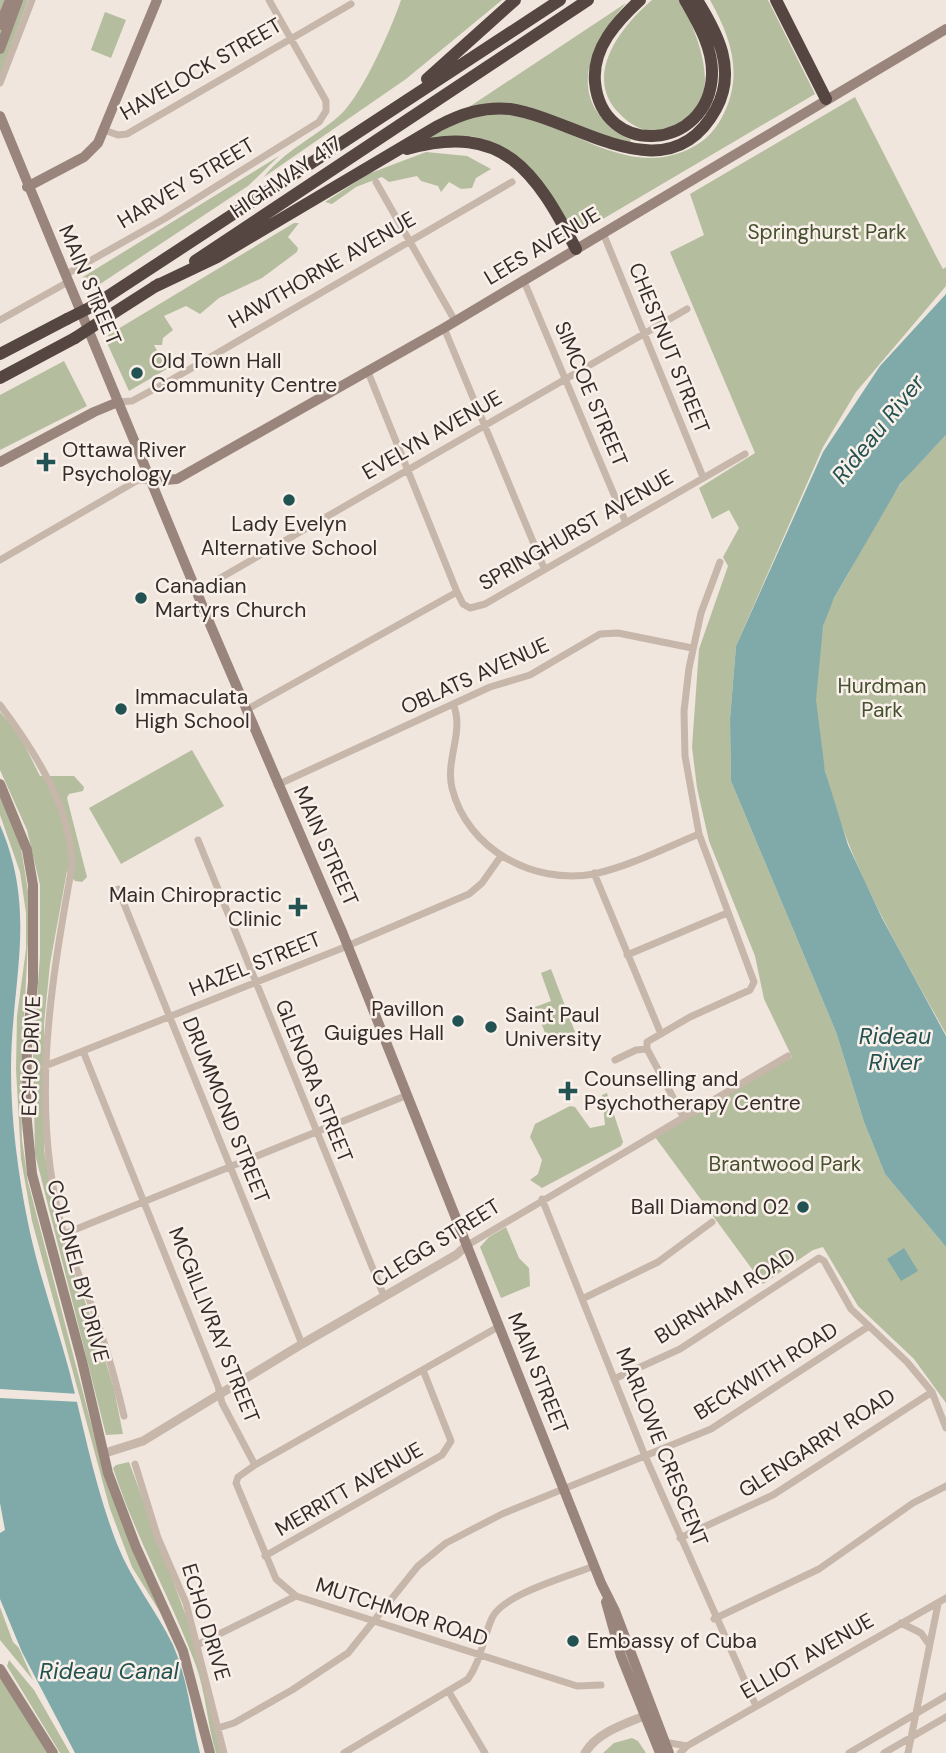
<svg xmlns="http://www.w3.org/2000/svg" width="946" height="1753" viewBox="0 0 946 1753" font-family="'DM Sans',sans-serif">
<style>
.green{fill:#b5bd9f}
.water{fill:#7faaa9}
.pier{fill:#f0e6dd}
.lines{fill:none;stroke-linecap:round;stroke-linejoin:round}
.minor{stroke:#c7b6aa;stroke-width:7}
.tertiary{stroke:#c7b6aa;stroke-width:9}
.secondary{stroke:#9a857c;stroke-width:10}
.motorway{stroke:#554641;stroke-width:12}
.motorway-bridge{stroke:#554641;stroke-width:12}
.poi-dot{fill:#235252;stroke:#f8f0e9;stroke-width:2.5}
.labels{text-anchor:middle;stroke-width:5;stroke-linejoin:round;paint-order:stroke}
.street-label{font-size:21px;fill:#352c29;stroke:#f8f0e9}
.park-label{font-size:21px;fill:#46512f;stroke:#f8f0e9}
.poi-label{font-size:21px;fill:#352c29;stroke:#f8f0e9;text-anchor:start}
.water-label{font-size:23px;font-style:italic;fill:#235252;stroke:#f8f0e9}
</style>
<rect width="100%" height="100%" fill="#f0e6dd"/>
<path class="green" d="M0 0H28L0 76Z
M401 0H502L406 79 264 177C285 150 314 138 339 116 360 99 391 30 401 0Z
M652 0H680C696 31 726 98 682 121 673 127 664 132 652 131 637 130 626 121 616 110 584 72 623 25 652 0Z
M710 0H768L815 94 574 236 493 142 471 136 430 140 429 137C452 125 473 113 500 114 565 117 623 181 689 149 706 141 717 129 725 111 743 72 730 36 710 0Z
M626 3C585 50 564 105 631 140L629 144 529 107H469Z
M105 12 126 20 111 58 91 50Z
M855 97 936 256 943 269 946 267V286L856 392 823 447 736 646 730 719 731 781 836 1032 864 1122 885 1174 946 1247V1403L914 1359 858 1306 823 1247 813 1250 763 1284 655 1137 792 1057 764 999 755 956 709 841 697 788 692 747 699 649 728 566 723 557 739 528 729 510 712 519 699 488 755 453 670 252 704 235 690 194Z
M426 152 467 156 491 169 476 178 472 188 461 189 449 182 441 192 438 186 421 181 417 176 389 182 382 177 356 187 332 204 325 202 368 174Z
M279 156 248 186 94 288 85 282 83 277Z
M294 223H299L288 237 298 248 297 252 262 278 219 298 200 314 186 306 164 316 173 330 163 338 162 345H154L167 369 129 391 107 343 110 341 108 335Z
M64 361 87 406 0 450V395Z
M946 435V1034C881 916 787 767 823 626 827 607 839 590 848 574 864 544 880 514 899 486 912 468 931 452 946 435Z
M0 712 19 734 40 776H74L84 787 83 791 69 794 67 798 87 877 82 882 75 881 67 871 50 964 44 1024V1150L62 1241 97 1333 114 1389 123 1434 106 1435 35 1154 33 1051 40 956V885L27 830 0 770Z
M192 750 224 806 121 864 89 808Z
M0 796 20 842 30 903 21 1077 22 1140 28 1182 103 1469 160 1612 132 1567 110 1509 32 1221 21 1159 16 1069 17 1016 26 949V913L20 872 0 815Z
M551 969 575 1032 549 1043 535 1007 551 1001 541 973Z
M607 1093 623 1142 621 1146 542 1188 530 1180 538 1174 542 1160 530 1137 535 1124 570 1106 575 1107 590 1128 605 1125 602 1095Z
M506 1227 519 1258 529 1268 530 1286 501 1298 480 1247 489 1237Z
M129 1462 196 1643 221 1753H216C207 1724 206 1692 195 1663 170 1597 135 1536 113 1468L116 1465Z
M0 1607 13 1642 19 1648 33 1680 0 1640Z
M9 1660 34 1690 70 1753H60L7 1666Z
M0 1677 48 1753H0Z
M632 1738 638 1741 646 1753H603L614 1743Z"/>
<path class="water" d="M946 294V435L900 484 834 598 823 626 816 700 825 771 848 845 882 918 946 1036V1247L885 1174 864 1122 836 1032 731 781 730 719 736 646 823 452 880 366Z
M0 825C38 913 11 981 11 1070 11 1121 18 1173 28 1223 38 1273 56 1321 69 1370 84 1428 95 1488 117 1544 131 1580 156 1610 173 1645 188 1679 191 1717 200 1753H75L22 1652 0 1599V1533L5 1530 0 1503Z
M904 1248 918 1271 901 1281 887 1259Z"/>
<path class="pier" d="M0 1389 79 1394 81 1402 0 1398Z"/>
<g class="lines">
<path class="minor" d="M0 83 32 0
M104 130 118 135 127 134 351 4
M376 182 455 321
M603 233 703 477
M65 275 164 219 319 122 326 111V101L269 0
M523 279 626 523
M0 320 68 282
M444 328 544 568
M368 372 457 592 463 604 470 608 485 604 745 454
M118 402 132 401 171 380 512 182
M0 560 138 480 151 481
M196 592 687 309
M453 704C465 731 445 759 452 788 467 849 533 885 594 874 630 866 665 848 699 834
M0 705C34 750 72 809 72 866 50 988 29 1113 64 1235 71 1258 82 1281 91 1304 105 1341 115 1378 124 1416
M246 710 457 592
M277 785 490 687 530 675 600 634 618 633 692 648
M198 840 384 1296
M594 873 661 1034
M118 889 302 1344
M627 955 727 913
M83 1051 218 1386 222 1403 255 1465 238 1477 236 1483 276 1579 296 1596
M615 1060 636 1050 647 1049
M45 1066 340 949 469 894 482 883 501 856
M683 1116 647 1049V1042L690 1017 750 990 754 982 699 834 685 756 684 711 689 668 701 613 720 562
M542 1199 645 1456 756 1706
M64 1234 405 1096
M466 1246 788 1056
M582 1299 658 1262 712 1222
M614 1379 680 1349 819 1258 824 1261 851 1309 907 1362 932 1392 946 1428
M135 1464 158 1538 186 1603 224 1753
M255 1465 498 1327
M680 1538 773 1495 932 1392
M265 1556 442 1455 451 1441 423 1370
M714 1619 819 1569 913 1503 946 1486
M901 1623 921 1633 928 1643
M199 1644 296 1596 577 1686 601 1685
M449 1692 485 1753
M218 1728 234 1723 292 1690 348 1653 418 1566 446 1543 502 1514 711 1429 869 1326
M664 1742 687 1746
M344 1753 468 1679C481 1661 483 1638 492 1618 503 1594 570 1576 594 1566
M680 1753 687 1746 946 1598
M849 1753 946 1696
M884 1753 946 1717
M908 1753 938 1604"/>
<path class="tertiary" d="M102 1454 143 1441 302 1344 456 1255 466 1246
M585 1753C597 1732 627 1723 649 1714"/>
<path class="secondary" d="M0 25 10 0
M0 49 18 0
M0 116 212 629 343 934 601 1583 615 1611 669 1753
M27 187 84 157 98 143 157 0
M0 462 94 412 118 402
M151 481 177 479 444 328 946 29
M0 784 27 850 33 885V982L27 1046 26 1111 32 1174 82 1361 108 1473 136 1547 183 1651 210 1753
M606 1602 621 1656 660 1753
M0 1669 53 1753"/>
<path class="motorway" d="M640 0C617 21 592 48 595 82 602 159 709 151 712 75 713 48 698 23 685 0
M776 0 826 99
M427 79 515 0
M407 149C504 122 535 171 576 249
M195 261 588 0
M154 287 217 257 438 126C461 114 484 106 510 109 577 119 668 197 716 109 737 70 718 34 697 0
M93 306 560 0
M98 323 159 284
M0 354 67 319
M0 378 75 338"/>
<path class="motorway-bridge" d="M67 319 93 306
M75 338 98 323"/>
</g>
<g class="poi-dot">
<circle cx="137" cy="373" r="7"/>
<path d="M42.5 451.5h7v7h7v7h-7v7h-7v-7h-7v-7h7z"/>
<circle cx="289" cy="500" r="7"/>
<circle cx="141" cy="598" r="7"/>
<circle cx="121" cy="709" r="7"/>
<path d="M294.5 896.5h7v7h7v7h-7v7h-7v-7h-7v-7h7z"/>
<circle cx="458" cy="1021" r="7"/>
<circle cx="491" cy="1027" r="7"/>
<path d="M564.5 1080.5h7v7h7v7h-7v7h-7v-7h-7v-7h7z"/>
<circle cx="803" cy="1207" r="7"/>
<circle cx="573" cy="1641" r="7"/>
</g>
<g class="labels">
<g class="street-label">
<text transform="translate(201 69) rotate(-30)" y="7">HAVELOCK STREET</text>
<text transform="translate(286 177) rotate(-34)" y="7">HIGHWAY 417</text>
<text transform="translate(186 183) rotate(-31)" y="7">HARVEY STREET</text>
<text transform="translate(542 246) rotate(-31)" y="7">LEES AVENUE</text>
<text transform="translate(322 270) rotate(-30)" y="7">HAWTHORNE AVENUE</text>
<text transform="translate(90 285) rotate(67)" y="7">MAIN STREET</text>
<text transform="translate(669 348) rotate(68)" y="7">CHESTNUT STREET</text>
<text transform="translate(591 394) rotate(67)" y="7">SIMCOE STREET</text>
<text transform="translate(432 435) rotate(-30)" y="7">EVELYN AVENUE</text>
<text transform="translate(576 530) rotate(-30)" y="7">SPRINGHURST AVENUE</text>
<text transform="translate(475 676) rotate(-24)" y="7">OBLATS AVENUE</text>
<text transform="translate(326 846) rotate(66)" y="7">MAIN STREET</text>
<text transform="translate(255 964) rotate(-22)" y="7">HAZEL STREET</text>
<text transform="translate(31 1056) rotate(-88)" y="7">ECHO DRIVE</text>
<text transform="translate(314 1081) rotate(68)" y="7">GLENORA STREET</text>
<text transform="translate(226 1110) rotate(68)" y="7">DRUMMOND STREET</text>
<text transform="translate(436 1243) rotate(-32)" y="7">CLEGG STREET</text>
<text transform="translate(78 1271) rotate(75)" y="7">COLONEL BY DRIVE</text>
<text transform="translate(725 1296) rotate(-32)" y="7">BURNHAM ROAD</text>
<text transform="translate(214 1325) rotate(68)" y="7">MCGILLIVRAY STREET</text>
<text transform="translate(766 1371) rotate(-32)" y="7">BECKWITH ROAD</text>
<text transform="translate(538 1373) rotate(68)" y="7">MAIN STREET</text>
<text transform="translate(817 1443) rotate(-33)" y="7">GLENGARRY ROAD</text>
<text transform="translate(662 1447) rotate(68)" y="7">MARLOWE CRESCENT</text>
<text transform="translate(349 1489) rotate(-30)" y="7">MERRITT AVENUE</text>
<text transform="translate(402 1612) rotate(18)" y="7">MUTCHMOR ROAD</text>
<text transform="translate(206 1622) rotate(73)" y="7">ECHO DRIVE</text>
<text transform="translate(807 1656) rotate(-30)" y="7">ELLIOT AVENUE</text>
</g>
<g class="park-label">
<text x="827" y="239">Springhurst Park</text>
<text x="882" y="693">Hurdman<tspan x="882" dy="24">Park</tspan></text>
<text x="785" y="1171">Brantwood Park</text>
</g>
<g class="poi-label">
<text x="151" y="368">Old Town Hall<tspan x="151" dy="24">Community Centre</tspan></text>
<text x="62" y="457">Ottawa River<tspan x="62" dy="24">Psychology</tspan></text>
<text x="289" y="531" text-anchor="middle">Lady Evelyn<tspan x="289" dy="24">Alternative School</tspan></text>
<text x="155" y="593">Canadian<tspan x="155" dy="24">Martyrs Church</tspan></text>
<text x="135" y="704">Immaculata<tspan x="135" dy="24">High School</tspan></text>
<text x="282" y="902" text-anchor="end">Main Chiropractic<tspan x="282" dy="24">Clinic</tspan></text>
<text x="444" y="1016" text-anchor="end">Pavillon<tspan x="444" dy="24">Guigues Hall</tspan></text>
<text x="505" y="1022">Saint Paul<tspan x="505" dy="24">University</tspan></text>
<text x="584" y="1086">Counselling and<tspan x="584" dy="24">Psychotherapy Centre</tspan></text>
<text x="789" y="1214" text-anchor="end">Ball Diamond 02</text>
<text x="587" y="1648">Embassy of Cuba</text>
</g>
<g class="water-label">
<text transform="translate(878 429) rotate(-51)" y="8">Rideau River</text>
<text x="895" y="1044">Rideau<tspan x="895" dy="26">River</tspan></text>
<text x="109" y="1679">Rideau Canal</text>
</g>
</g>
</svg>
